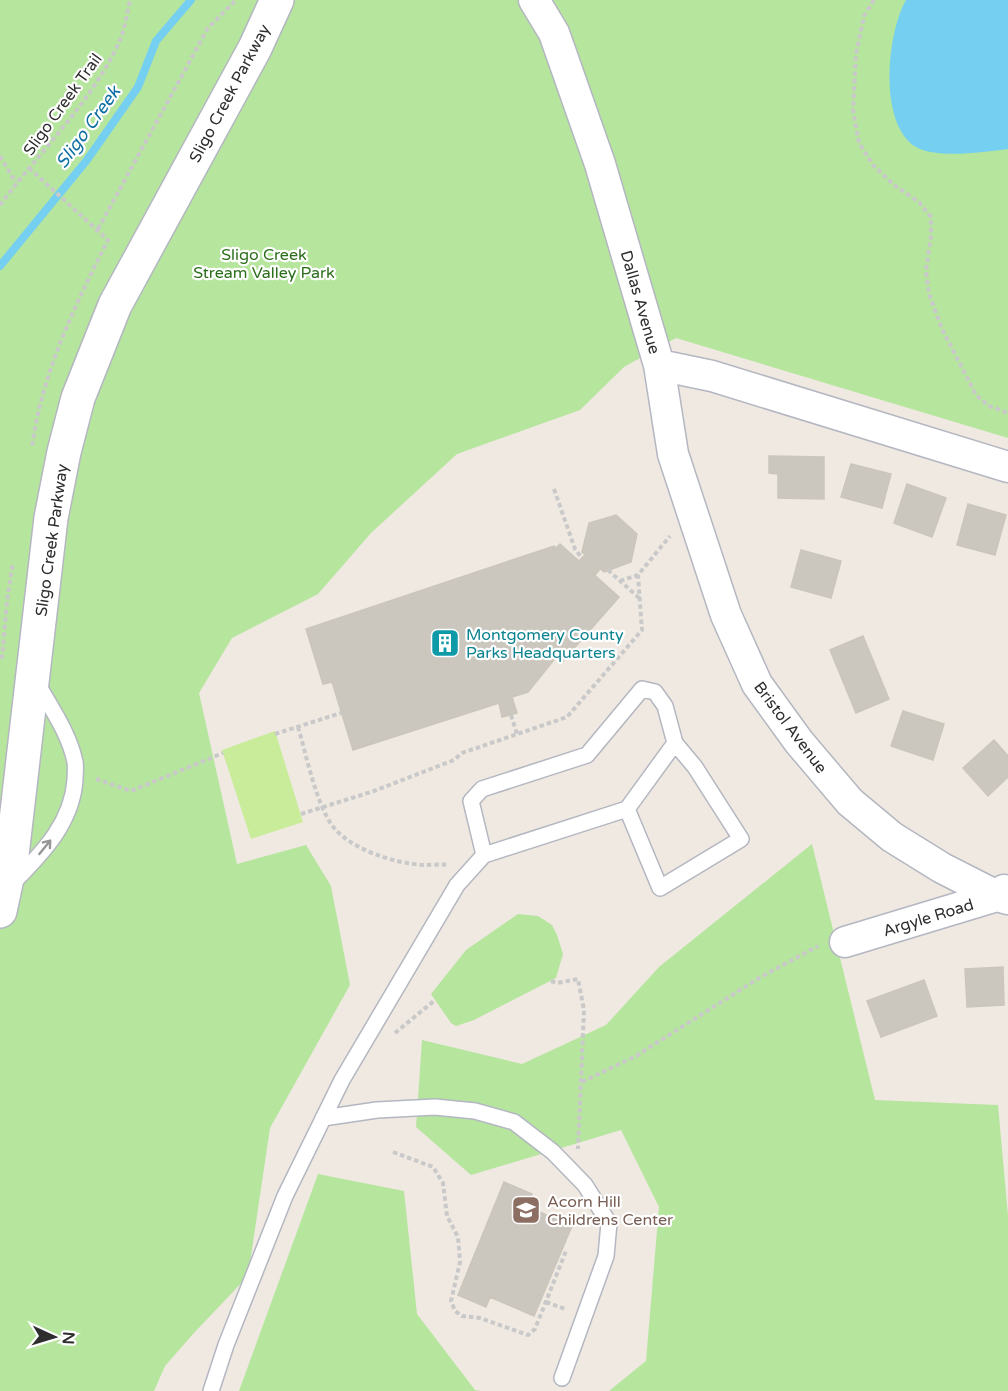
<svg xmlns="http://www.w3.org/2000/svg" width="1008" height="1391" viewBox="0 0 1008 1391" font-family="'Varela Round',sans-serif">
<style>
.green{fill:#b6e59e}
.pitch{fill:#c9ec9a}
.water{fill:#75cff0}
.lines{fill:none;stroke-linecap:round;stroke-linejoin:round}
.stream{stroke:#75cff0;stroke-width:8}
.building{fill:#cbc7bf;stroke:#cbc5ba;stroke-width:1.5}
.service-casing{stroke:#b4b7c1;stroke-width:18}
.minor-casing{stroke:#b4b7c1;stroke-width:33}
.tertiary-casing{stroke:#b4b7c1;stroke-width:36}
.path{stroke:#c9c9c9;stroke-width:4;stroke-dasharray:4.5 3;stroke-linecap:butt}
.service{stroke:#fff;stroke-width:15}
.minor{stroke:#fff;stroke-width:30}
.tertiary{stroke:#fff;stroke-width:33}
.oneway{stroke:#969696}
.labels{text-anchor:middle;stroke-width:4.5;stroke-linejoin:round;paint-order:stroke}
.street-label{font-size:16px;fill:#2e2e2e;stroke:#fff}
.park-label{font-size:16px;fill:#2c6e1b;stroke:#fff}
.culture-label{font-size:16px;fill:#0d838f;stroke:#fff;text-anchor:start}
.education-label{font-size:16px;fill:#785e54;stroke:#fff;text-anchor:start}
.water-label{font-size:18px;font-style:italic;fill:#0d6fa3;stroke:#fff}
</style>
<rect width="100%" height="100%" fill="#efe9e1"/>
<path class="green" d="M0 0H1008V438L676 338 624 367 580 410 457 454 371 533 318 594 232 638 199 693 237 864 306 845 331 886 350 985 270 1128 248 1276 193 1334 165 1366 154 1391H0Z
M812 844 875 1100 998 1105 1008 1216V1391H609L646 1361 659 1207 621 1130 471 1175 416 1127 422 1040 522 1064 606 1025 659 967Z
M518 914 538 916 552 925 557 935 563 954 556 978 474 1020 456 1026 451 1023 431 994 466 950Z
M318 1174 404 1191 417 1314 475 1390 481 1391H239Z"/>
<path class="pitch" d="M275 731 303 822 251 839 222 750Z"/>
<path class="water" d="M906 0H1008V149C984 152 937 159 916 147 878 124 887 33 906 0Z"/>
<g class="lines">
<path class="stream" d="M0 266 87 160 138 87 156 41 191 0"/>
</g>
<path class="building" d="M769 456 824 457V499L778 498V474L769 473Z
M851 464 891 474 882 508 841 497Z
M907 484 946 498 932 537 894 523Z
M968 504 1006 515 995 555 957 545Z
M616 515 637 534 631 562 604 572 582 552 589 523Z
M560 544 619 597 563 661 557 656 528 692 512 697 517 713 502 717 499 703 353 750 332 682 323 684 306 629 554 546 556 548Z
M801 550 841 561 831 598 791 587Z
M585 555 600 569 595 575 579 561Z
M863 636 889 699 856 713 830 650Z
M903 711 944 724 933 760 891 746Z
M994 740 1008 756V777L988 796 963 768Z
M1003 967 1004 1005 967 1007 965 969Z
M924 980 937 1016 881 1037 867 1001Z
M504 1182 532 1194 528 1207 572 1226 534 1316 490 1297 486 1307 458 1295Z"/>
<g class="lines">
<g class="service-casing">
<path id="service" d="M627 809 660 888 741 839 695 767 675 743
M12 884C41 854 72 824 75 780 75 774 76 767 75 762 69 733 51 708 37 683
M323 1118 377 1110 435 1107 475 1111 514 1122 553 1152 585 1185 609 1223 606 1256 562 1378
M211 1391 226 1345 285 1196 342 1080 457 885 484 855 627 809 675 743 665 706 655 692 642 689 587 755 482 789 471 801 484 855"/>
</g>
<g class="minor-casing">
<path id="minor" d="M534 0 554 33 600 164 659 365 712 376 1008 467
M659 365 673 454 726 615 757 684 799 742 850 802 892 837 942 868 997 896 1008 899
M845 942 997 896 1004 890"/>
</g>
<g class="tertiary-casing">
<path id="tertiary" d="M0 911 12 855 51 518 64 452 78 398 115 305 255 48 277 0"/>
</g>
<path class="path" d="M874 0 864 16 856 54 853 110 859 143 873 165 894 185 919 202 931 217V236L926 271 929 294 942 329 976 395 989 406 1008 413
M0 156 16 183
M29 168 108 240C75 305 41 375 32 448
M0 205C39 152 93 101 120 40 125 28 127 14 130 0
M98 229 208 28 236 0
M554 489 575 549 582 558
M608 570 639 598
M620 581 638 575
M2 659 7 601 13 562
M511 715 517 734
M298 727C307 757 313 791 328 819 343 848 395 864 425 865 433 865 441 864 449 865
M275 734 341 713
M96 779 131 791 223 753
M301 814 374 791 454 760 462 753 567 717 642 630 638 575 670 536
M551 981 557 983 578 979 584 1010 578 1149
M395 1033 435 1000
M582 1082 636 1056 759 978 818 946
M393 1152 433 1167 443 1183 447 1216 458 1237 460 1262 451 1301 455 1311 462 1316 480 1318 528 1335 535 1329 566 1251
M546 1302 565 1309"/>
<use href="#service" class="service"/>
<use href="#minor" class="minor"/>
<use href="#tertiary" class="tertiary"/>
</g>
<defs><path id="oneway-shaft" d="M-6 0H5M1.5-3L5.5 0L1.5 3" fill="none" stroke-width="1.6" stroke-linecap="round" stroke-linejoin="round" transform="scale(1.5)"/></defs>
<use class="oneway" href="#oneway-shaft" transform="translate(45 847) rotate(-51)"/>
<defs>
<g id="building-square" transform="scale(1.5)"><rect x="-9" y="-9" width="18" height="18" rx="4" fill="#0f9aa8" stroke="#fff"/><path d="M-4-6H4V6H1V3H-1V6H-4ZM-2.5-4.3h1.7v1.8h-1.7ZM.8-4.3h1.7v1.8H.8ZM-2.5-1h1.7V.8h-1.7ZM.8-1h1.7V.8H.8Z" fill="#fff"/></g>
<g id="school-square" transform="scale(1.5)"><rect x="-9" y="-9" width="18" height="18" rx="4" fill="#8d6e63" stroke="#fff"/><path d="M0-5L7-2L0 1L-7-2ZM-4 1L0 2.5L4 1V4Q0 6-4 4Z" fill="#fff"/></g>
</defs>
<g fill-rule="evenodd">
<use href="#building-square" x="445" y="643"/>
<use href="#school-square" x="526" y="1210"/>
</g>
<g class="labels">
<g class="street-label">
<text transform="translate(229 93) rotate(-62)" y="6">Sligo Creek Parkway</text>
<text transform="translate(62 104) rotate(-54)" y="6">Sligo Creek Trail</text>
<text transform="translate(641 302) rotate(74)" y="6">Dallas Avenue</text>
<text transform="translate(51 540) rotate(-82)" y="6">Sligo Creek Parkway</text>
<text transform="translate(791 727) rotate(53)" y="6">Bristol Avenue</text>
<text transform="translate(928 917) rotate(-17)" y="6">Argyle Road</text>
</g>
<g class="park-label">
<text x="264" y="260">Sligo Creek<tspan x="264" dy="18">Stream Valley Park</tspan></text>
</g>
<g class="culture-label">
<text x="466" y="640">Montgomery County<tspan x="466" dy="18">Parks Headquarters</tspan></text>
</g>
<g class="education-label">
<text x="547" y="1207">Acorn Hill<tspan x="547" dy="18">Childrens Center</tspan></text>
</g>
<g class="water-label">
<text transform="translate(88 127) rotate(-54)" y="6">Sligo Creek</text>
</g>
</g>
<g transform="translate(54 1337) rotate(94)" stroke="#ffffff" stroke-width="4.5" paint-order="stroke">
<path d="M0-4.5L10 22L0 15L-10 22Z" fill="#2e2e2e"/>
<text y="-9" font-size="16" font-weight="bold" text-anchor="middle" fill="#2e2e2e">N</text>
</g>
</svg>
